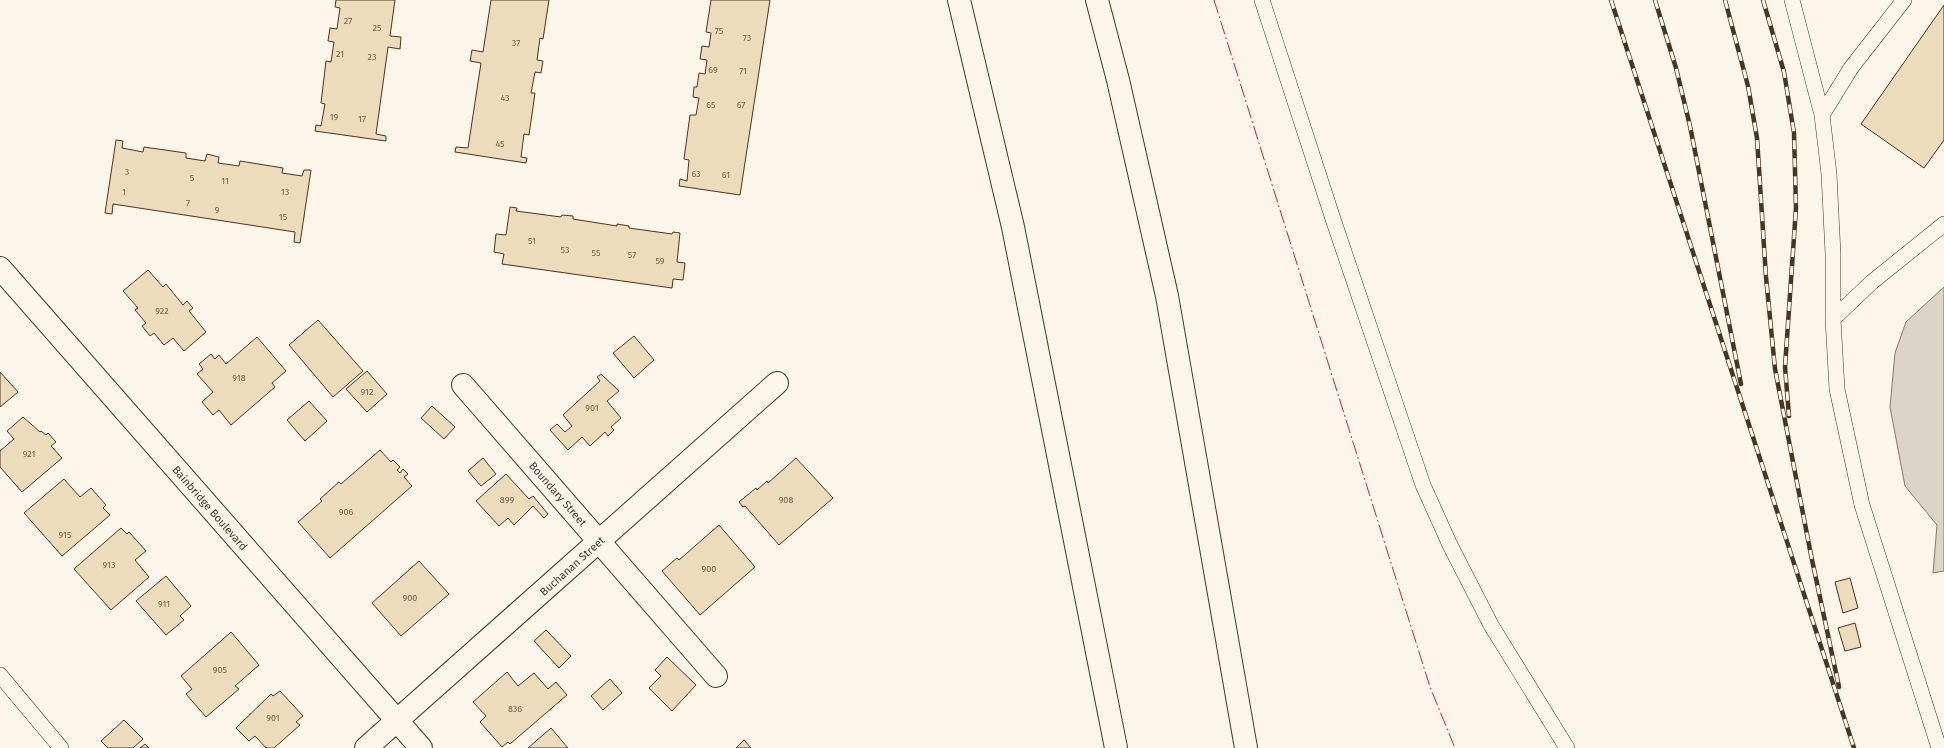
<svg xmlns="http://www.w3.org/2000/svg" width="1944" height="748" viewBox="0 0 1944 748" font-family="'Fira Sans',sans-serif">
<style>
.water{fill:#dcd4c6;stroke:#887966}
.building{fill:#ecdcbc;stroke:#4a3520}
.lines{fill:none;stroke-linecap:round;stroke-linejoin:round}
.service-casing{stroke:#4a3520;stroke-width:16}
.minor-casing{stroke:#4a3520;stroke-width:24}
.tertiary-casing{stroke:#4a3520;stroke-width:24}
.motorway-casing{stroke:#4a3520;stroke-width:24}
.service{stroke:#fbf6e9;stroke-width:15}
.minor{stroke:#fbf6e9;stroke-width:22}
.tertiary{stroke:#fbf6e9;stroke-width:22}
.motorway{stroke:#fbf6e9;stroke-width:22}
.rail-casing{stroke:#4a3520;stroke-width:4.5}
.rail{stroke:#fbf6e9;stroke-width:3;stroke-dasharray:9;stroke-linecap:butt}
.power{stroke:#c62828;stroke-width:1;stroke-dasharray:14 3 2 3;stroke-linecap:butt}
.labels{text-anchor:middle;stroke-width:3;stroke-linejoin:round;paint-order:stroke}
.number-label{font-size:9px;fill:#725f47}
.street-label{font-size:11px;fill:#4a3520;stroke:#fbf6e9}
</style>
<rect width="100%" height="100%" fill="#fbf6e9"/>
<path class="water" d="M1944 287V571L1933 573 1937 525 1905 486 1890 407 1895 353 1906 322Z"/>
<path class="building" d="M336 0H395L390 36 401 37 400 49 388 47 376 134 386 136V141L315 131 316 125 321 126 325 104 321 103 326 61 331 62 334 42 328 41 330 28 337 29 340 8 335 7Z
M491 0H549L543 39 540 38 537 60 543 61 541 73 535 72 531 93H535L529 135 524 134 521 157 527 158 526 163 455 152 456 147 468 148 481 63 470 61 472 50 483 52Z
M711 0H770L740 195 679 186 680 179 687 181 689 160 684 159 690 115H696L699 98 693 97 694 87H697L699 73 705 74 707 60 700 59 702 46 709 47 711 33 706 32Z
M1944 5V140L1924 168 1861 124Z
M116 140 123 141 122 148 143 152 144 147 186 153V158L205 161 207 154 219 157 218 163 239 166 240 161 283 168 282 173 302 176 304 170H311L300 243 294 242 295 232 113 204 112 214 105 213Z
M510 207 517 208 516 211 561 217 562 215 573 216V219L617 226V224L629 226V228L672 234 673 232 680 233 677 262 685 263 683 280 673 279 672 288 502 264 504 254 494 252 496 234 506 235Z
M148 270 163 287 166 284 183 305 187 301 193 308 189 311 206 332 184 351 173 338 164 345 154 333 150 336 142 326 146 323 135 310 138 308 123 291Z
M318 320 363 371 333 397 289 345Z
M634 336 654 360 634 378 613 353Z
M257 337 286 371 272 383 275 387 231 425 219 410 213 415 202 402 213 392 197 374 203 369 199 364 211 354 215 359 219 355 226 364Z
M367 371 387 394 367 412 346 389Z
M0 372 18 392 0 407Z
M601 374 619 391 607 401 621 418 611 427 614 430 608 436 605 432 590 446 582 437 568 450 550 430 557 424 565 432 572 426 563 415 600 381 597 377Z
M309 401 327 421 305 441 287 420Z
M432 406 455 427 444 439 421 418Z
M23 417 40 432 41 431 46 435 48 433 56 442 51 446 62 458 22 492 0 467V451L14 439 7 431Z
M380 450 391 462 393 460 400 467 397 470 400 473 403 469 408 474 404 477 412 486 330 558 298 522 322 501 320 499 339 482 341 484Z
M483 458 496 474 481 486 468 471Z
M796 458 833 498 779 545 745 506 743 507 739 502 756 488 757 490 767 481 768 483Z
M506 474 529 499 533 496 548 514 544 518 533 506 514 525 508 518 499 526 476 501Z
M64 479 80 497 91 488 106 505 103 508 110 515 62 556 24 513Z
M719 525 755 567 700 615 662 571 677 558 679 560Z
M121 528 127 534 129 532 146 551 135 560 149 577 111 610 74 569Z
M419 561 449 594 401 636 372 603Z
M166 576 191 606 180 616 184 620 166 635 136 601Z
M1850 578 1858 608 1843 613 1835 582Z
M1855 623 1861 647 1845 651 1838 628Z
M546 630 571 656 559 668 534 641Z
M231 632 259 665 235 686 239 689 206 717 186 694 192 689 181 676Z
M667 657 696 685 672 711 649 688 661 676 655 670Z
M507 672 518 686 534 673 548 689 556 682 567 695 510 744 508 742 502 747 480 722 486 716 473 702Z
M610 679 622 693 603 710 591 696Z
M280 691 303 716 296 722 300 725 274 748H266L255 736 249 741 236 728 271 694 273 696Z
M124 720 143 739 133 748H108L101 741Z
M551 728 568 748H528Z
M744 740 751 748H736Z
M145 744 149 748H140Z"/>
<g class="lines">
<g class="service-casing">
<path id="service" d="M1262 0 1333 219 1423 485 1450 545 1491 625 1567 748
M1792 0 1822 115 1829 174 1833 254V319L1837 389 1862 505 1939 748
M1822 115 1851 68 1904 0
M1833 319 1872 282 1944 224
M0 675 61 748"/>
</g>
<g class="minor-casing">
<path id="minor" d="M463 385 716 676
M366 748 777 383"/>
</g>
<g class="tertiary-casing">
<path id="tertiary" d="M0 268 421 748"/>
</g>
<g class="motorway-casing">
<path id="motorway" d="M959 0 1013 227 1116 748
M1097 0 1118 80 1167 296 1246 748"/>
</g>
<use href="#service" class="service"/>
<use href="#minor" class="minor"/>
<use href="#tertiary" class="tertiary"/>
<use href="#motorway" class="motorway"/>
<g class="rail-casing">
<path id="rail" d="M1611 0 1854 748
M1655 0 1676 68 1690 126 1741 384
M1725 0 1748 86 1757 138 1766 277 1775 369 1811 555 1839 687
M1763 0 1784 72 1794 133 1796 208 1785 367 1789 416"/>
</g>
<use href="#rail" class="rail"/>
<path class="power" d="M1214 0 1430 687 1455 748"/>
</g>
<g class="labels">
<g class="number-label">
<text x="348" y="24">27</text>
<text x="377" y="31">25</text>
<text x="719" y="34">75</text>
<text x="747" y="41">73</text>
<text x="516" y="46">37</text>
<text x="340" y="57">21</text>
<text x="372" y="60">23</text>
<text x="713" y="73">69</text>
<text x="743" y="74">71</text>
<text x="505" y="101">43</text>
<text x="711" y="108">65</text>
<text x="741" y="108">67</text>
<text x="334" y="120">19</text>
<text x="362" y="122">17</text>
<text x="500" y="147">45</text>
<text x="127" y="175">3</text>
<text x="696" y="177">63</text>
<text x="726" y="178">61</text>
<text x="192" y="181">5</text>
<text x="225" y="184">11</text>
<text x="124" y="195">1</text>
<text x="285" y="195">13</text>
<text x="188" y="206">7</text>
<text x="217" y="213">9</text>
<text x="283" y="220">15</text>
<text x="532" y="244">51</text>
<text x="565" y="253">53</text>
<text x="596" y="256">55</text>
<text x="632" y="258">57</text>
<text x="660" y="264">59</text>
<text x="162" y="314">922</text>
<text x="239" y="381">918</text>
<text x="367" y="395">912</text>
<text x="592" y="411">901</text>
<text x="29" y="457">921</text>
<text x="507" y="503">899</text>
<text x="786" y="503">908</text>
<text x="346" y="515">906</text>
<text x="65" y="538">915</text>
<text x="109" y="568">913</text>
<text x="709" y="572">900</text>
<text x="410" y="601">900</text>
<text x="164" y="607">911</text>
<text x="220" y="673">905</text>
<text x="515" y="712">836</text>
<text x="273" y="721">901</text>
</g>
<g class="street-label">
<text transform="translate(558 494) rotate(49)" y="4">Boundary Street</text>
<text transform="translate(210 508) rotate(49)" y="4">Bainbridge Boulevard</text>
<text transform="translate(572 566) rotate(-42)" y="4">Buchanan Street</text>
</g>
</g>
</svg>
